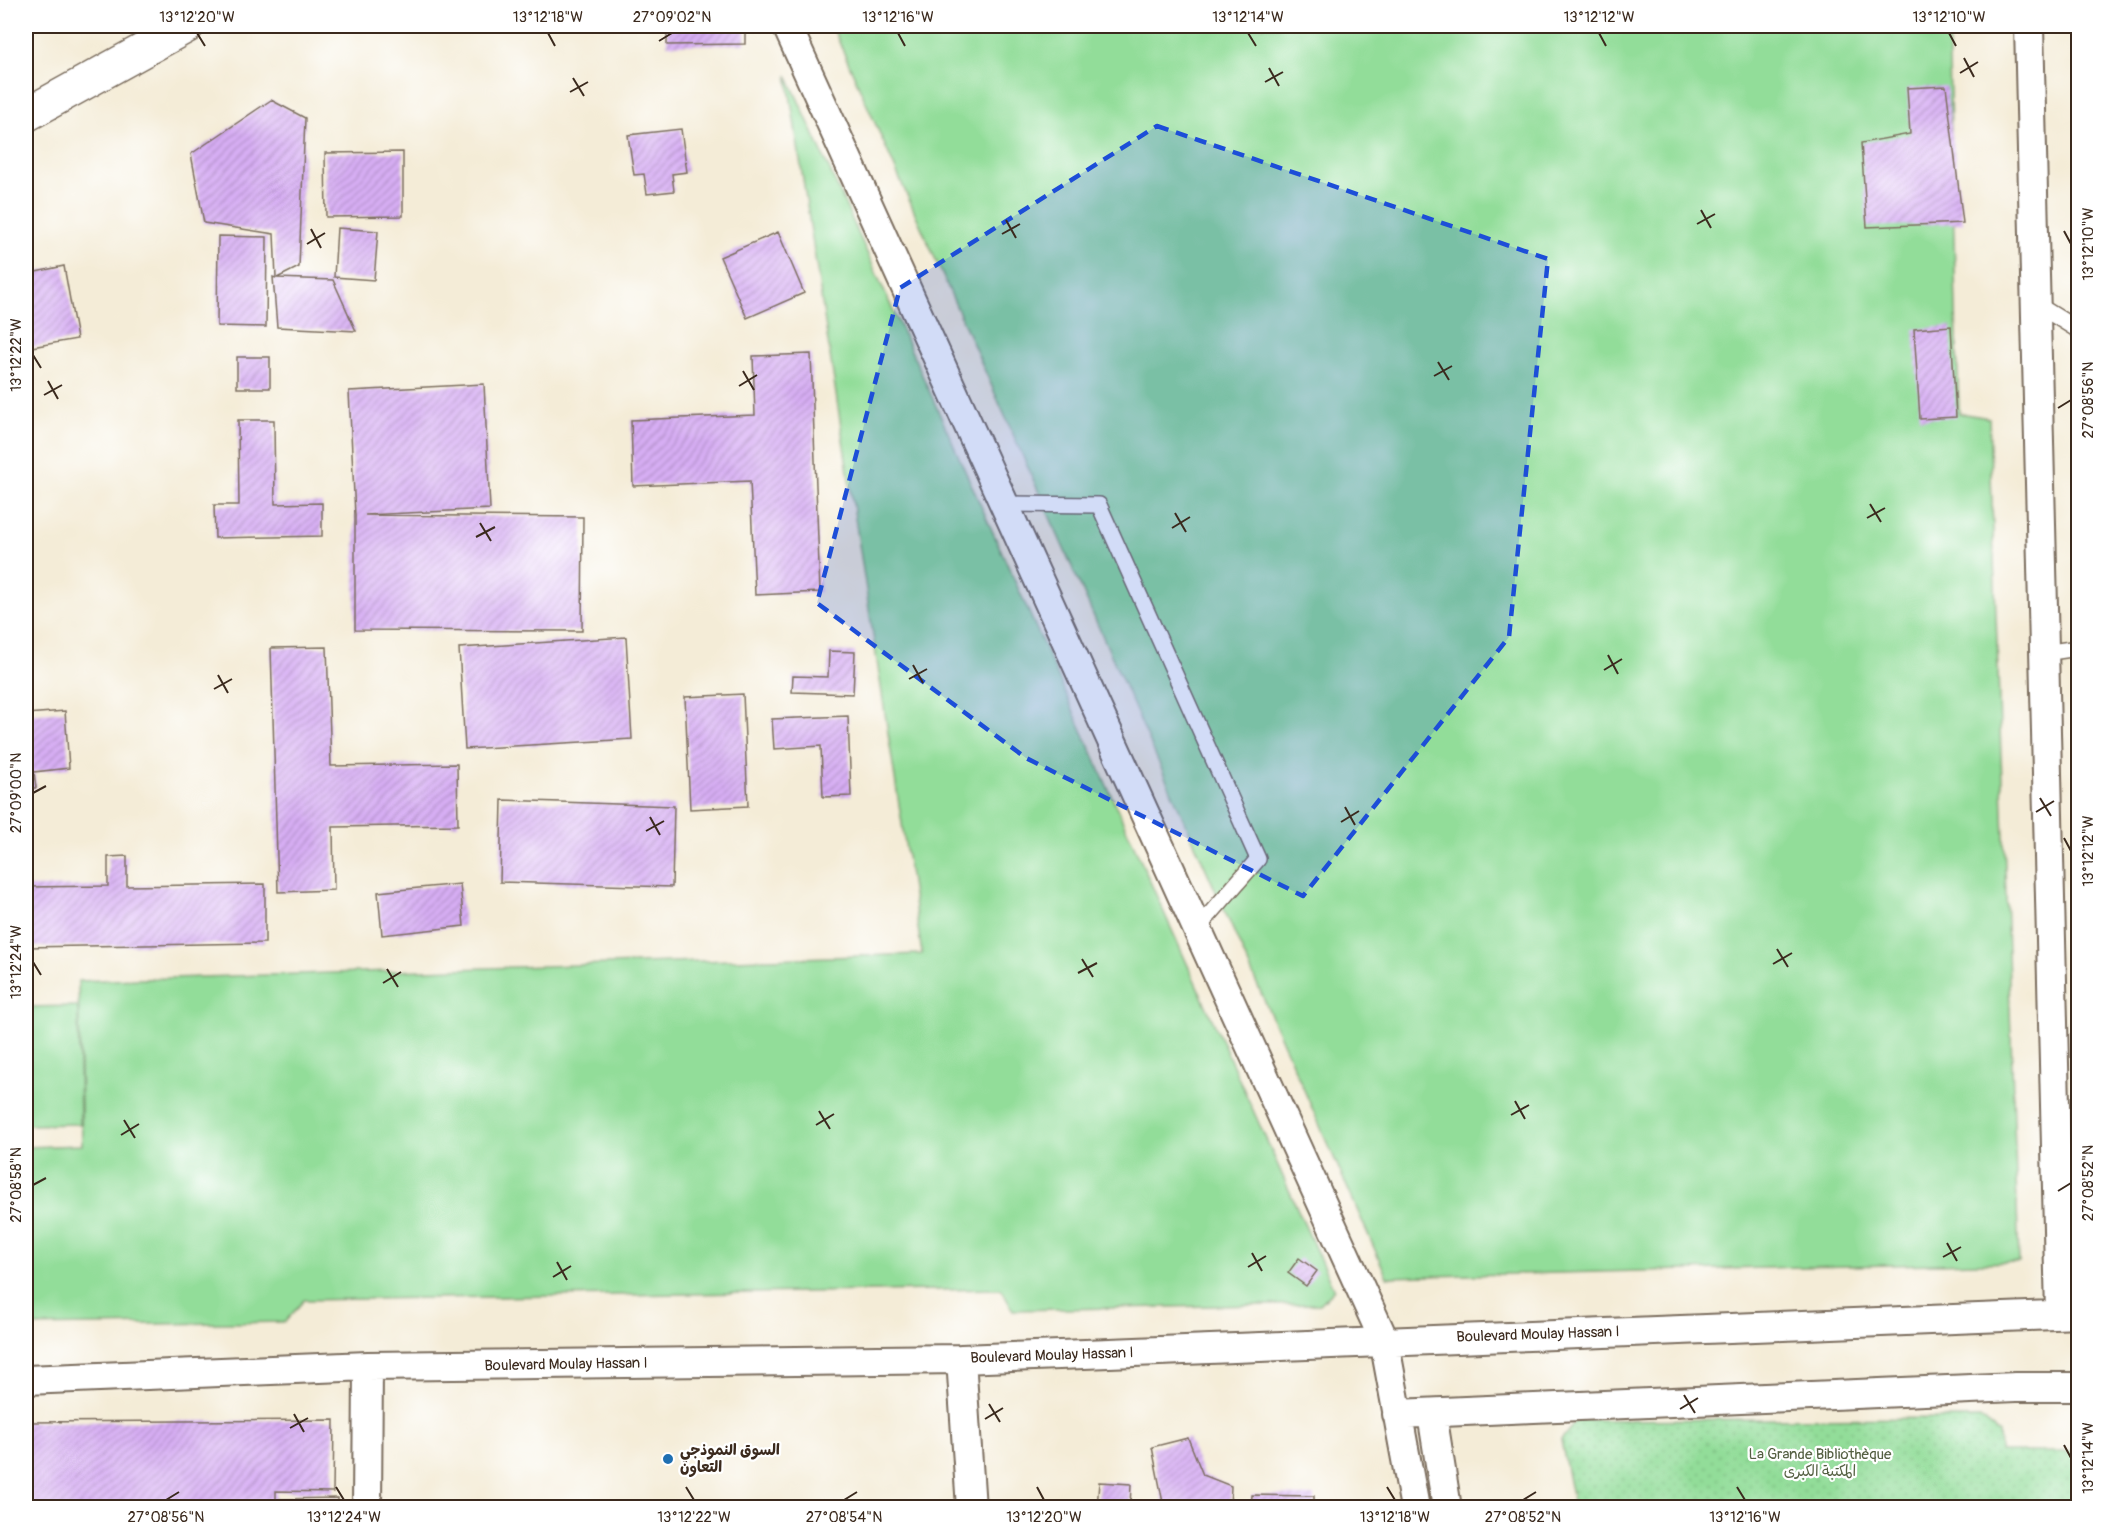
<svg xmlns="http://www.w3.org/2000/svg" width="2104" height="1533" viewBox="0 0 2104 1533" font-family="Pangolin,'Playpen Sans Arabic',sans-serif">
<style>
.grass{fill:url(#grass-dots);stroke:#66845c;stroke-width:1.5}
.park{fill:#92dd99;stroke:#66845c;stroke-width:1.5}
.building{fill:url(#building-hatch)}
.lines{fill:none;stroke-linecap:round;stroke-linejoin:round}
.lane-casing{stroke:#7c6e5f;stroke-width:18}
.street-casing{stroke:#7c6e5f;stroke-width:32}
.secondary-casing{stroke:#7c6e5f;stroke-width:36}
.lane{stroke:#fff;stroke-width:15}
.street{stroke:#fff;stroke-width:28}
.secondary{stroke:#fff;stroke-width:33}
.marked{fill:#1d4ed8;fill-opacity:0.2;stroke:#1d4ed8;stroke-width:4.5;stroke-dasharray:12 8;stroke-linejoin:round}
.ticks{fill:none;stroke:#3b2a1e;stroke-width:2}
.poi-dot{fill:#1f6fb2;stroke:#fff;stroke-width:2}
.labels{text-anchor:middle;stroke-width:4.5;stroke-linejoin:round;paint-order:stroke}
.street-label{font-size:15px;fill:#3b2a1e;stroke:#fff}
.poi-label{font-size:15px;font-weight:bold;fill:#3b2a1e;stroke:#fff;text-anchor:start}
.park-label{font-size:15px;fill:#556043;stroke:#fff}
.neatline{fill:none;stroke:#3b2a1e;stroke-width:2}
.ticks-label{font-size:15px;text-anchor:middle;fill:#3b2a1e}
</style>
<defs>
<pattern id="grass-dots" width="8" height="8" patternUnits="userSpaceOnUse" patternTransform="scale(1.5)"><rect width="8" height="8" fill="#92dd99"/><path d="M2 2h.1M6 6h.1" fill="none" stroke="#7fbe83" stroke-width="1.8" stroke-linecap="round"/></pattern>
<pattern id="building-hatch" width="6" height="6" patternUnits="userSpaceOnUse" patternTransform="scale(1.5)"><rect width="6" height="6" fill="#d7aef4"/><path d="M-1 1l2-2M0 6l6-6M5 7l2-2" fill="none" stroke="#b08ec5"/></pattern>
</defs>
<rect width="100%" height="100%" fill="#fff"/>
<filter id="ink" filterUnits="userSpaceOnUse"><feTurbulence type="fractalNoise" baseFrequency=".0167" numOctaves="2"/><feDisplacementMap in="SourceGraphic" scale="12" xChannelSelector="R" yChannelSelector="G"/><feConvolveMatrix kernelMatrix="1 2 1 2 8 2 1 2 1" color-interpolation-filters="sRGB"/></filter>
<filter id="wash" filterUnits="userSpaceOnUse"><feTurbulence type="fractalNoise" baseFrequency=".008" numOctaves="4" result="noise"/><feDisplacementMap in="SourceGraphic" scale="24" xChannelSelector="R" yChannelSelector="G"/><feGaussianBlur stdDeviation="1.35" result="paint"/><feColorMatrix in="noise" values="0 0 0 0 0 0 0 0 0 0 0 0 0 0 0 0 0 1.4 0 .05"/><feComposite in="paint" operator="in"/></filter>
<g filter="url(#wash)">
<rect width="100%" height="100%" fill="#f4ecd7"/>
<path class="grass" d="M1980 1418 1999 1433 2000 1452H2078V1507H1574L1561 1440 1577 1420Z"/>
<path class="park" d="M832 26H1948L1959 413 1989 418 2019 1262 1387 1277Z
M787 75 1334 1290 1320 1304 1013 1310 1001 1289 304 1300 285 1322 26 1326V1147L82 1145 78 981 922 954Z
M78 1006 80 1124 26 1125V1007Z"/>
<g id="blocks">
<path class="building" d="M667 26H745V44L667 45Z
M1946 86 1963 223 1867 227 1861 143 1910 134 1907 88Z
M271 100 305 118 299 267 277 278 333 280 356 331 277 327 273 277 276 278 274 234 204 223 191 154Z
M681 129 687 172 672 174 674 191 647 194 644 174 634 175 628 135Z
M403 152V216L326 217 325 153Z
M337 228 378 231 374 280 334 277Z
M778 232 804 293 747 318 720 257Z
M218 236 267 237 266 327 217 326Z
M64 266 77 339 26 348V274Z
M1951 326 1956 417 1920 419 1914 329Z
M811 354 820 592 755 595 750 481 633 486 631 420 755 415 753 356Z
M237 357H270V388H237Z
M484 384 490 509 365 515 583 517 582 631 355 630V515L349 391Z
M238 420H274L275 504 322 503V536L215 538 214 505H239Z
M626 637 632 739 465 749 459 648Z
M327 647 331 766 457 764 458 825 333 827 334 890 278 892 271 648Z
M829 651 855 652 853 694 792 692 793 676 828 677Z
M743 694 748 806 690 809 685 697Z
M65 711 69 768 34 772 36 788H26V714Z
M848 716 851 796 823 797 821 746 774 749 772 719Z
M502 800 674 806 672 887 500 882Z
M127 856V886L265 884V943L26 947V887L108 886V857Z
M460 884 464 926 382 935 378 892Z
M1299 1258 1317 1271 1306 1286 1288 1273Z
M334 1420 333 1492 276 1491V1508H26V1422Z
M1188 1438 1203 1475 1231 1486 1230 1508H1164L1152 1447Z
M1099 1482 1131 1484 1130 1508H1097Z
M1252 1495 1314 1496V1508H1251Z
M338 1498V1508H280V1499Z"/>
</g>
</g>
<g filter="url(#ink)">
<use href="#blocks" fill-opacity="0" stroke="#7c6e5f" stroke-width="1.5"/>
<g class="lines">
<g class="lane-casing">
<path id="lane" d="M2036 304 2078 330
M1004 504 1099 505 1258 859 1197 929
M2044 653 2078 648"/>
</g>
<g class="street-casing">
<path id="street" d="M787 26 1384 1340 1415 1508
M2029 26 2060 1313
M961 1359 971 1508
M26 1380 368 1366 961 1359 2078 1314
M1397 1414 2016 1387H2078
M1432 1414 1447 1508
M367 1508 368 1366"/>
</g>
<g class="secondary-casing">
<path id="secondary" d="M26 115 187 26"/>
</g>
<use href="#lane" class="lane"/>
<use href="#street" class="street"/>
<use href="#secondary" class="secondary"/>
</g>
</g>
<path class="marked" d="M1157 126 1548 259 1509 637 1303 896 1026 758 817 603 900 288Z"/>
<path class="ticks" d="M197 33 205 46M548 33 555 46M898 33 905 46M1248 33 1256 46M1599 33 1606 46M1949 33 1956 46M659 41 672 33M1964 58 1974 77M1269 68 1279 86M1960 73 1978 62M573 78 584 96M1265 82 1283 72M570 92 588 82M1701 210 1711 228M1006 220 1016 238M1697 224 1715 214M311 229 321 248M2064 231 2071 244M1002 234 1020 224M307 244 325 233M33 355 41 368M1438 362 1449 380M743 371 754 390M1434 376 1452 366M48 381 58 399M739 386 757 375M44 395 62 385M2058 408 2071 400M1870 504 1881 522M1175 513 1186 532M1867 518 1885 508M480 523 491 541M1172 528 1190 517M476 537 495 527M1608 655 1618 674M913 665 923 683M1604 670 1622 659M218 675 228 693M909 679 927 669M214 689 232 679M33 793 46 786M2040 798 2051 816M1345 807 1355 825M2036 812 2054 801M650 817 660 835M1341 822 1359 811M646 831 664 821M2064 838 2071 851M1777 949 1788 967M1082 959 1093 977M33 962 41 975M1773 964 1792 953M387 969 398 987M1078 973 1097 963M383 983 401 972M1515 1101 1525 1119M819 1111 830 1129M1511 1115 1529 1105M124 1120 135 1138M816 1125 834 1114M121 1135 139 1124M33 1185 46 1178M2058 1191 2071 1183M1947 1243 1957 1261M1252 1253 1262 1271M1943 1257 1961 1247M557 1262 567 1280M1248 1267 1266 1256M553 1277 571 1266M1684 1395 1695 1413M989 1404 1000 1422M1680 1409 1698 1398M294 1414 304 1432M985 1419 1003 1408M290 1428 308 1418M2064 1445 2071 1458M336 1487 344 1500M686 1487 694 1500M1037 1487 1044 1500M1387 1487 1395 1500M1737 1487 1745 1500M166 1500 179 1492M844 1500 857 1492M1523 1500 1536 1492"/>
<circle class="poi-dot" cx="668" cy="1459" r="6"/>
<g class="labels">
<g class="street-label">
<text transform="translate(1538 1334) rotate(-2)" y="5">Boulevard Moulay Hassan I</text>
<text transform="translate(1052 1355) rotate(-2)" y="5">Boulevard Moulay Hassan I</text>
<text transform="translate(566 1364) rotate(-1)" y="5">Boulevard Moulay Hassan I</text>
</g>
<g class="poi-label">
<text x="680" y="1455">السوق النموذجي<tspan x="680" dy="17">التعاون</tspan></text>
</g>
<g class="park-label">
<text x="1820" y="1459">La Grande Bibliothèque<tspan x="1820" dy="17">المكتبة الكبرى</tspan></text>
</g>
</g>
<rect width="2104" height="1533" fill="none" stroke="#fff" stroke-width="66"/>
<rect x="33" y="33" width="2038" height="1467" class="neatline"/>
<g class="ticks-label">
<text x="197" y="22">13°12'20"W</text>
<text x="548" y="22">13°12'18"W</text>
<text x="672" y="22">27°09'02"N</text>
<text x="898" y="22">13°12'16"W</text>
<text x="1248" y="22">13°12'14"W</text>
<text x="1599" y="22">13°12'12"W</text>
<text x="1949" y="22">13°12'10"W</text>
<text transform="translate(2088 244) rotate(-90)" y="5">13°12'10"W</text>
<text transform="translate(16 355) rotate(-90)" y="5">13°12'22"W</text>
<text transform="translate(2088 400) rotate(-90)" y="5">27°08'56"N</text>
<text transform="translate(16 793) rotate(-90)" y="5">27°09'00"N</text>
<text transform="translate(2088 851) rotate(-90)" y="5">13°12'12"W</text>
<text transform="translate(16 962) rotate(-90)" y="5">13°12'24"W</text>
<text transform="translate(2088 1183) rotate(-90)" y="5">27°08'52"N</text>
<text transform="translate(16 1185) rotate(-90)" y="5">27°08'58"N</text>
<text transform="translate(2088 1458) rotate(-90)" y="5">13°12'14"W</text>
<text x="166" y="1522">27°08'56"N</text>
<text x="344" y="1522">13°12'24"W</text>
<text x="694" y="1522">13°12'22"W</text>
<text x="844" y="1522">27°08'54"N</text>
<text x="1044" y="1522">13°12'20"W</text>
<text x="1395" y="1522">13°12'18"W</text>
<text x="1523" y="1522">27°08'52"N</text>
<text x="1745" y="1522">13°12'16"W</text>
</g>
</svg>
